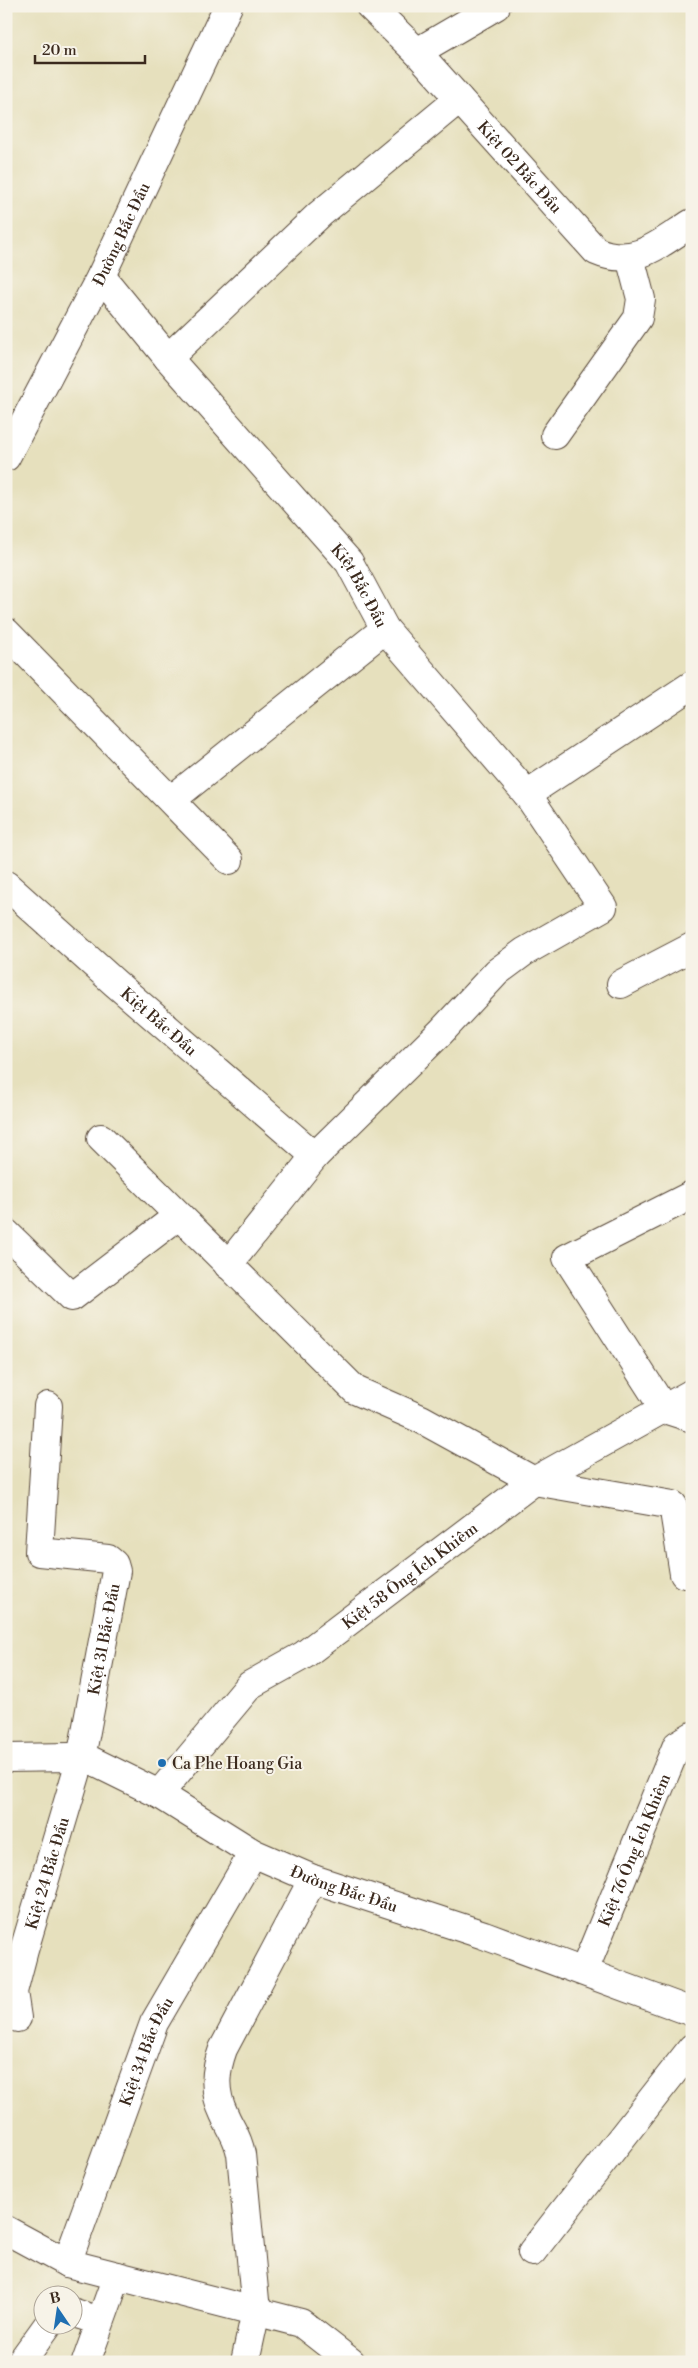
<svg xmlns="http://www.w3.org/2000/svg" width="698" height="2368" viewBox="0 0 698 2368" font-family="'Libre Bodoni',serif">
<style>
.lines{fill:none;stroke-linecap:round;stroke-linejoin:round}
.minor-casing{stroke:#554536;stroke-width:30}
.minor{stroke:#fff;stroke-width:28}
.poi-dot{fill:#1f6fb2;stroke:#f7f3e8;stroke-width:2}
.labels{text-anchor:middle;stroke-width:4;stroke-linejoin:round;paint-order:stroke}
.street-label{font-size:16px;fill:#3b2a1e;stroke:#f7f3e8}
.poi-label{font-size:16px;fill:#3b2a1e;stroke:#f7f3e8;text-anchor:start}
</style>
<rect width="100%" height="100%" fill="#f7f3e8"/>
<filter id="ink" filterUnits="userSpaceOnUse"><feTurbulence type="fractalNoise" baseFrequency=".02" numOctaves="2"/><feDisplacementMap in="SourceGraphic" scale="10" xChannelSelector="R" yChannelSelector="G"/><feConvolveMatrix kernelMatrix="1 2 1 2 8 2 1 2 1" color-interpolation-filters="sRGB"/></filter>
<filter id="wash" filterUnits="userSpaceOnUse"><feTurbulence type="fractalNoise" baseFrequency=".0096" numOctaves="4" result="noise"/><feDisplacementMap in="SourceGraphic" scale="20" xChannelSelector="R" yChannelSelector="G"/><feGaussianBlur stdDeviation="1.12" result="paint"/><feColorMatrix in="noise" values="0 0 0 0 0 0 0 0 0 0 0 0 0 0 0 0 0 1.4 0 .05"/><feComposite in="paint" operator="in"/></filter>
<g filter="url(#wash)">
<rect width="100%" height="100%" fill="#e6e0bd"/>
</g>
<g filter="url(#ink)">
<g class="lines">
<g class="minor-casing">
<g id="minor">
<path id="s1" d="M370 6 417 52 596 251C635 268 660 243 692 223"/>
<path d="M417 52 496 6"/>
<path id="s2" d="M101 276 168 358 349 562 385 629 527 794 603 907 524 952 497 972 441 1032 315 1156 228 1265"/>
<path d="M168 358 320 214 459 99"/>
<path d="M555 435 638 318 641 299 630 257"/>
<path id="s3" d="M6 457 101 276 228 6"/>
<path d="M6 632 229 860"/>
<path d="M527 794 692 685"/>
<path d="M171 800 385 629"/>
<path id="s4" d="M6 885 115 983 315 1156"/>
<path d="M621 984 692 947"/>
<path d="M101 1138 355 1390 421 1419 534 1481 673 1505 684 1574 692 1573"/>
<path d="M692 1195 567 1258 664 1409 692 1418"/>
<path d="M6 1233 72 1297 178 1216"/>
<path id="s5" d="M6 1758 72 1757 92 1761 159 1794 253 1853 313 1879 484 1935 692 2012"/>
<path id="s6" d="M159 1794 250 1685 304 1655 534 1481 692 1393"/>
<path id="s7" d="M584 1971 677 1745 692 1736"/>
<path id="s8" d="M17 2018 13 1992 24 1950 81 1758 116 1571 114 1564 108 1559 39 1552 48 1406"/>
<path d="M6 2230 67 2263 301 2323 351 2362"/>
<path d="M532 2252 692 2048"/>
<path id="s9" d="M67 2263 154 2023 253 1853"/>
<path d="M72 2312 100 2321"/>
<path d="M21 2362 47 2326"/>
<path d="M86 2362 117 2276"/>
<path d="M245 2362 256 2311 241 2154C237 2134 231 2131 224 2114 213 2091 215 2071 223 2049L313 1879"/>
</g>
</g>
<use href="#minor" class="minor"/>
</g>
</g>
<circle class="poi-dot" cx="162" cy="1763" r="5"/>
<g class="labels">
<g class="street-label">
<text dy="6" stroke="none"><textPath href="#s1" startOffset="220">Kiệt 02 Bắc Đẩu</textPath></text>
<text dy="6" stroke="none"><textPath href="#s3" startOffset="251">Đường Bắc Đẩu</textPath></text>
<text dy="6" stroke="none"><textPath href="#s2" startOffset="404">Kiệt Bắc Đẩu</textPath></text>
<text dy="6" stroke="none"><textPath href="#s4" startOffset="205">Kiệt Bắc Đẩu</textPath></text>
<text dy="6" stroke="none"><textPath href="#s6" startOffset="336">Kiệt 58 Ông Ích Khiêm</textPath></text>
<text dy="6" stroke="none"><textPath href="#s8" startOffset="391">Kiệt 31 Bắc Đẩu</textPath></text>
<text dy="6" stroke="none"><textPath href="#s7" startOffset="131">Kiệt 76 Ông Ích Khiêm</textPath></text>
<text dy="6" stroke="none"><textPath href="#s8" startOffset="150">Kiệt 24 Bắc Đẩu</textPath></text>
<text dy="6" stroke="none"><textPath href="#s5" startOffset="370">Đường Bắc Đẩu</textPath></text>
<text dy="6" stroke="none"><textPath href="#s9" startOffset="226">Kiệt 34 Bắc Đẩu</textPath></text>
</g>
<g class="poi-label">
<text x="172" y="1769">Ca Phe Hoang Gia</text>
</g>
</g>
<rect width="698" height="2368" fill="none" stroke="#f7f3e8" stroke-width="25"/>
<g transform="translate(58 2310) rotate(347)"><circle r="24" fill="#f7f3e8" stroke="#aca397"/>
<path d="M0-4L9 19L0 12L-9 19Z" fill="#1f6fb2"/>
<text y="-8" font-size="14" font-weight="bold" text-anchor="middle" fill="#3b2a1e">B</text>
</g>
<path d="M35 55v8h110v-8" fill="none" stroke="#3b2a1e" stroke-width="2.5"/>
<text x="42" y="55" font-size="15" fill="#3b2a1e" stroke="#f7f3e8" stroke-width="4" paint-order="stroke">20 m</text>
</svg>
